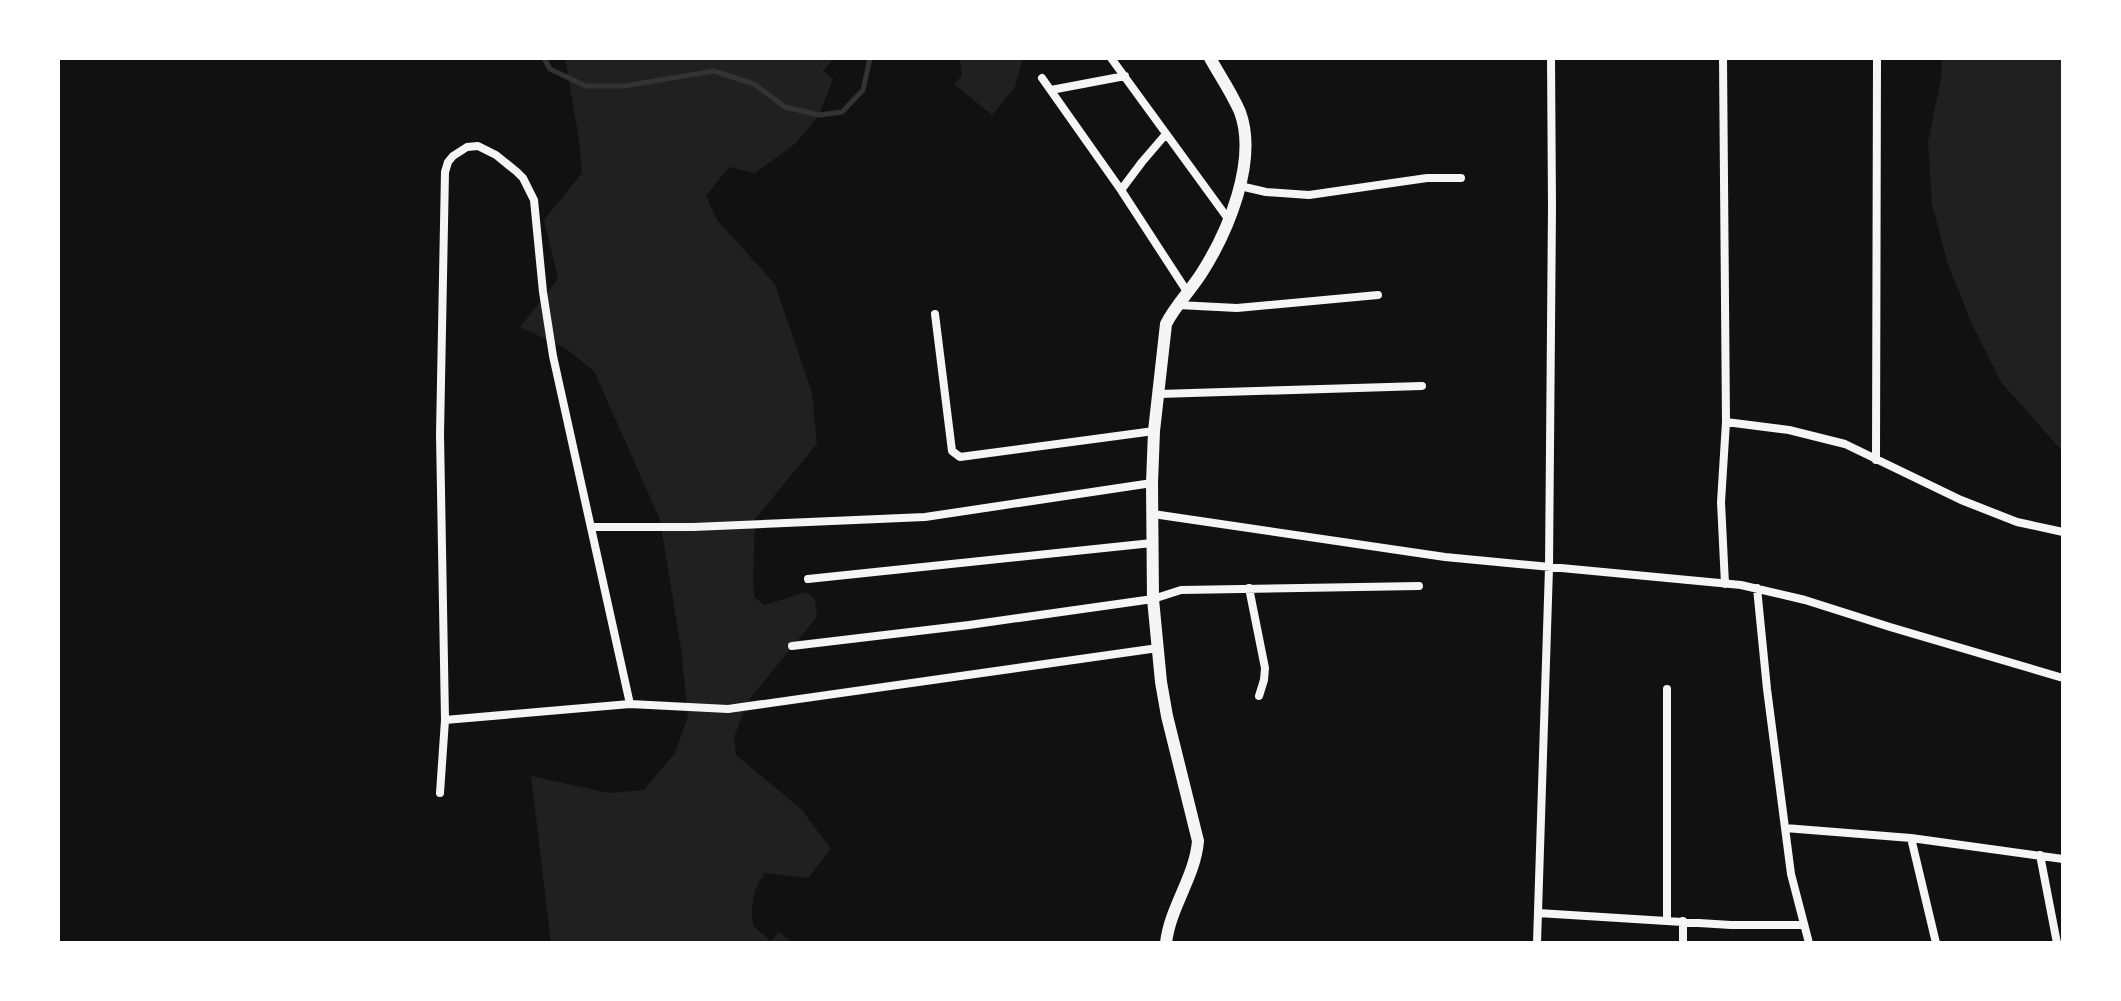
<svg xmlns="http://www.w3.org/2000/svg" width="2121" height="1001" viewBox="0 0 2121 1001" font-family="'Nunito Sans',sans-serif">
<style>
.green{fill:#202020}
.lines{fill:none;stroke-linecap:round;stroke-linejoin:round}
.stream{stroke:#333;stroke-width:5}
.minor{stroke:#f5f5f5;stroke-width:8}
.tertiary{stroke:#f5f5f5;stroke-width:12}
</style>
<rect width="100%" height="100%" fill="#111"/>
<path class="green" d="M565 58H834L823 71 833 79 819 115 796 143 755 173 729 167 706 196 717 220 775 284 812 393 817 444 755 519 753 580 754 597 764 605 806 592 815 600 817 617 747 702 734 738 736 755 801 809 831 849 808 878 765 873C752 889 751 907 753 926L771 941 779 932 789 940 788 943H551L531 776 609 793 644 790 675 753 688 716 681 648 660 520 594 371 565 348 520 327 558 279 544 220 582 173 579 139Z
M960 58H1023L1015 87 992 115 954 84 962 75Z
M1942 58H2063V452L2001 382 1971 322 1948 264 1932 205 1928 142 1941 78Z"/>
<g class="lines">
<path class="stream" d="M544 58 550 69 586 86H624L714 71 754 84 785 107 819 115 842 112 863 90 870 58"/>
<path class="minor" d="M1111 58 1229 220
M1723 58 1726 422 1721 502 1725 584
M1042 78 1121 190 1188 293
M1051 90 1125 76
M1240 186 1266 192 1309 195 1427 178H1461
M1121 190 1142 162 1166 134
M1178 305 1237 308 1378 295
M935 314 952 451 960 457 1154 431
M1159 394 1422 386
M1726 422 1789 430 1845 444 1961 500 2017 522 2063 532
M1876 460 1877 58
M1153 514 1445 557 1741 585 1805 600 1890 627 2063 678
M591 527H693L925 517 1152 483
M808 579 1152 543
M1249 588 1265 668 1264 680 1259 696
M1757 588 1767 689 1791 874 1809 943
M792 646 969 625 1153 599 1181 590 1419 586
M445 720 630 704 728 709 1158 648
M440 793 445 720 440 434 445 172 448 162 453 156 467 147 478 146 496 155 517 172 523 178 534 200 543 292 553 356 630 704
M1785 828 1911 838 2063 859
M1911 838 1936 943
M2040 855 2057 943
M1538 913 1731 925H1803
M1667 920V689
M1683 921V943
M1537 943 1549 568 1552 207 1551 58"/>
<path class="tertiary" d="M1166 943C1170 907 1195 877 1198 841L1167 716 1161 682 1153 599 1152 483 1154 431 1166 324C1175 306 1190 291 1201 274 1228 232 1258 161 1240 112 1232 93 1220 76 1210 58"/>
</g>
<rect width="2121" height="1001" fill="none" stroke="#ffffff" stroke-width="120"/>
</svg>
